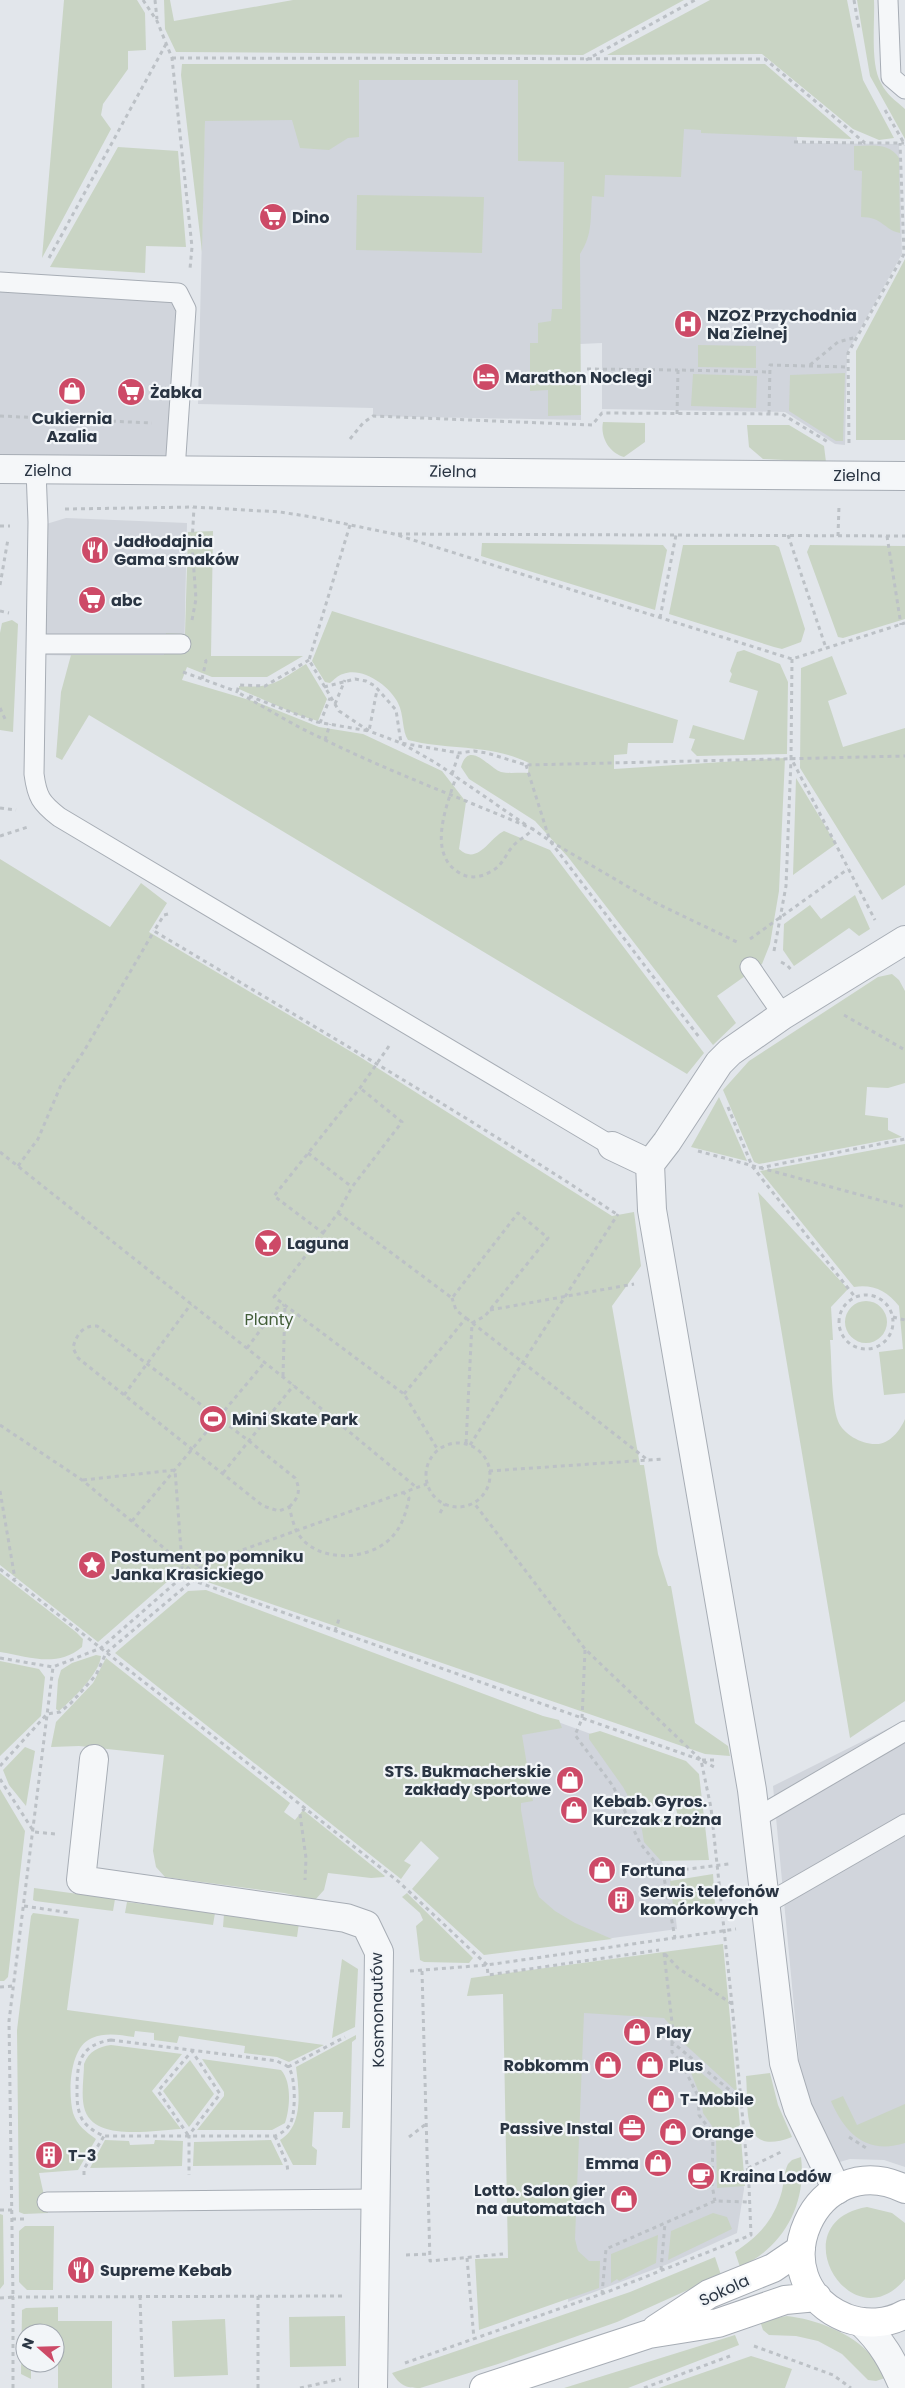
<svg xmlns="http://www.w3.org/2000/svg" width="905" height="2388" viewBox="0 0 905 2388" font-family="Poppins,sans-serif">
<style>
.built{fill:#d1d5dc}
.green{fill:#c9d4c4}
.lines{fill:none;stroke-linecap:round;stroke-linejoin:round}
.lane-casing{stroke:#a7adb5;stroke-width:21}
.street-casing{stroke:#a7adb5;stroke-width:30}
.secondary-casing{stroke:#a7adb5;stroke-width:30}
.path{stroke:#bcc1c6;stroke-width:3;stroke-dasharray:4 4;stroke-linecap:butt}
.lane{stroke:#f5f7f9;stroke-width:19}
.street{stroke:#f5f7f9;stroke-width:28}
.secondary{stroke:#fff;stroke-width:28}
.labels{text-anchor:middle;stroke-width:4.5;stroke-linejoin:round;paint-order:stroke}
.poi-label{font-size:16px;font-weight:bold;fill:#2a3543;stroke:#f2f5f8;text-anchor:start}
.street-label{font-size:16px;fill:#2a3543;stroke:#f2f5f8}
.park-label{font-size:16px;fill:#425e38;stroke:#f2f5f8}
</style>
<rect width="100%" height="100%" fill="#e2e6eb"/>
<path class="built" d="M206 66 580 74 797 125V143L899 144 902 254 847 353 845 445 835 444 785 412 602 409V343L580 344 581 420 373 416V408L198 404Z
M0 286 176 297 171 467 0 466Z
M66 518 187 523 184 658 42 655 43 525Z
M514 1706 591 1734 624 1786 672 1882 677 1929 584 1942 533 1902 514 1800Z
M905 1720V2167L884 2160 850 2159 819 2168 807 2143 773 1786Z
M578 2007 661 2012 735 2088 744 2189 737 2233 668 2264 568 2302Z"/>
<path class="green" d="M64 0H137L145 13 146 50 128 51V69L103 104 101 115 111 129 42 258Z
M164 0H170L174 21 293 0H684L583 55 176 52 165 29Z
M710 0H847L863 80 894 138 879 140 853 129 762 54 607 55Z
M857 0H874C875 22 870 65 881 83 886 94 896 101 905 109V139L870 76Z
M182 64H765L852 139 701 133V130L684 129 681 177 605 175 604 197 592 196C590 219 593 234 580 254L581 415 548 416V390L530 391V343H538V323L551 321 552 309H562L564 162 518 161V80H359V137L348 138 329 150 300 148 292 120 205 121 202 252 181 75Z
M854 146C870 146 889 142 899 158L900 233C884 230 883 217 861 217L862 171 854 170Z
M118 147 178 151 186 247 146 246 145 273 50 267Z
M357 195 484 197 482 253 356 250Z
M905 259V440H856V351Z
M698 345 756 346V368L698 367Z
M845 373 843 441H836L789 411 790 375Z
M693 374 757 376 756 408 691 406Z
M603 422 645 423V442L624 457C609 453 600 437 603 422Z
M747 425H789L824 446 826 462 763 459 749 447Z
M213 531 211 656H303L267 677H212L187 667 182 680 259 703 319 727 363 734 442 771 466 802 459 849C478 866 489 838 504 831L550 850 704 1053 687 1074 89 715 62 760 56 757 61 692 71 655H164L166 633 185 634 188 532Z
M482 543 663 545 667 550 655 610 481 556Z
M683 545H775L779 547 805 629 801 642 782 649 774 647 669 614Z
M810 545 905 546V619L843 638 838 637 807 552Z
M332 611 678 720 673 743H628L627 754 614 755V769L785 758 779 891 770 944 762 964 717 996 736 1023 713 1045 568 857 535 821 469 779 461 767C469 739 489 768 501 772 510 774 519 772 528 773L529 763C487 743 451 751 408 740 402 732 404 714 398 703 390 686 362 666 343 674 338 675 334 680 330 683L325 682 312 661Z
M12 620 18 624 13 732 0 730V633L2 623Z
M744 650 780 664 788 682 787 754 697 756 691 750 695 739 689 738 693 725 744 740 758 691 729 682 732 674 730 671 737 652Z
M832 656 847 694 828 701 843 747 905 728V885L882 900 800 768 801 668Z
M306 664 327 699 318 721 298 715 239 689V686C273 689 278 681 306 664Z
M796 778 836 844 793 875Z
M0 859 110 927 141 883 167 903 149 932 360 1057 612 1216 634 1212 641 1266 612 1306 640 1465H644L658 1554 668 1586H671L695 1723 728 1746 730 1756 705 1754 193 1577 176 1574 98 1642 0 1565Z
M855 895 870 929 859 936 849 928 794 966 783 950 784 924 810 905 821 919Z
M892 974 899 980 905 991V1083L888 1088 867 1087 865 1115 888 1118V1130L902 1137 759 1164 754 1162 723 1090 749 1061 878 977Z
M719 1097 747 1161 691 1147Z
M905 1144V1393L884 1395 879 1352 903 1349 899 1306C887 1291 873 1284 854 1287L760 1171Z
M758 1192 848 1289 831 1307 833 1340H830C832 1362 831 1402 838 1421 843 1434 861 1444 875 1444 889 1445 900 1431 905 1419V1701L850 1738Z
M845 1322a21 21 0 1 1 42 0a21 21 0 1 1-42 0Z
M0 1573 76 1632 83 1639 82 1647C57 1668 30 1657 0 1652Z
M206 1590 543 1716 559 1720 562 1728 522 1735 533 1801 521 1803V1810L534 1885 539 1897 555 1911 575 1923 612 1939 484 1955 412 1889 439 1858 421 1841 404 1861 411 1865 401 1879 115 1653 188 1591Z
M96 1655 101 1656C100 1673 72 1700 59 1711L56 1709 58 1680 61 1670 72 1663Z
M106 1658 290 1803 284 1812 295 1820 303 1810 385 1876 384 1877 371 1878 328 1873 324 1890 315 1900 284 1893 165 1877 156 1867 153 1851 164 1755 79 1746 51 1747 56 1722 93 1683Z
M0 1661 39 1669 45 1677 41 1716 0 1756Z
M600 1731 686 1761 699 1774 709 1860 661 1861 644 1842 641 1824 651 1820 678 1817 675 1804 634 1807 623 1787 589 1739V1734Z
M25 1747 35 1751 26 1806 9 1785 3 1770Z
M0 1789 25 1831 8 1977 4 1981H0Z
M713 1874 715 1904 681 1908 673 1905 670 1881Z
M34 1888 115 1899 113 1911 35 1901 33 1900Z
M407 1893 473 1958 469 1963 424 1962 420 1960 416 1926 423 1920 420 1913 402 1897Z
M127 1902 215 1913 213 1925 125 1913Z
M33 1913 79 1919 67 2010 324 2045 289 2062 277 2057 244 2053 245 2046 179 2036 177 2043 154 2040V2033L135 2031 134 2037C120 2035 106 2032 92 2038 69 2047 68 2093 73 2113 77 2125 86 2132 96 2139L78 2170 39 2173 48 2213 24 2214 19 2212 17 2030 31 1916Z
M224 1914 299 1923 297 1937 223 1927Z
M723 1944 737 2092 679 2039V2035L664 2018 584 2013 575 2239 578 2251 589 2261H600L599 2288 479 2330 475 2259 508 2258 503 1994 467 1996 471 1978Z
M342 1959 358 1969 355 2027 332 2038Z
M356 2035V2039L352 2042 350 2128H342L343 2112H314L312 2146 317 2150 316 2165H293L280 2140C304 2126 299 2090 296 2067Z
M111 2045 182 2054 152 2091 181 2129C153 2130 92 2143 84 2107 81 2094 84 2077 84 2064 89 2051 98 2047 111 2045Z
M202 2059 281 2070C292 2082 290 2108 285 2123L272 2130H197L224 2096V2092Z
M190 2060 214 2094 189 2127 163 2091Z
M686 2060 738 2104 740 2125 734 2129H714L703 2113 701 2098Z
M770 2073 778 2105 792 2137C740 2157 749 2110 746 2076Z
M843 2096 857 2125 905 2104V2143C867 2155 845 2134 831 2101Z
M736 2137 741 2139 745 2186 717 2188 716 2138Z
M105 2140 129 2141 130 2145 154 2144 155 2140 183 2141 182 2166 90 2168Z
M271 2140 283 2165 193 2166 194 2142Z
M801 2157C807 2204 783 2248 740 2267L735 2252C759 2236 774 2220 782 2191 784 2182 784 2172 788 2164L792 2160Z
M867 2207 892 2213 905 2223V2279C851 2344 779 2222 867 2207Z
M713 2213 727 2217 732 2229 668 2260 671 2231Z
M0 2214 3 2215 4 2284 0 2289Z
M25 2226H54L53 2290H27L19 2282V2231Z
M658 2235 656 2263 619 2281 617 2279 611 2283V2254Z
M715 2257 721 2275 617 2322 498 2364 420 2388C405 2388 400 2385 392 2373L630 2292Z
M58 2307V2321H112V2388H58V2349H55V2333H25V2363H31V2379L21 2374 22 2310 26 2308Z
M345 2316 346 2366 290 2367 289 2317Z
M787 2316C815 2319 852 2333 871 2355 877 2362 881 2370 885 2378L876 2381 868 2380 842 2354 818 2341 796 2336 769 2335 763 2330 760 2321Z
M225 2319 228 2375 174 2377 172 2321Z
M735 2335 739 2345 628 2388H564Z
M751 2356 792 2369 785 2388H659Z"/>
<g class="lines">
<g class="lane-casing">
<path id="lane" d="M888 0 891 77 905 89
M0 282 178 293 186 309 175 470
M36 470 38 522 34 774C37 797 41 803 59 817L612 1146
M36 644H181
M750 967 783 1015
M756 1818 905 1731
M766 1904 905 1824
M47 2202 377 2199"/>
</g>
<g class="street-casing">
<path id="street" d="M0 469 905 476
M612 1146 650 1164 652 1210 752 1790 784 2063 798 2109 837 2190
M650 1164 667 1142 719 1063 730 1052 783 1015 905 940
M94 1759 81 1880 346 1918 366 1925 379 1952 373 2388
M861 2322C882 2342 893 2361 904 2388"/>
</g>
<g class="secondary-casing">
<path id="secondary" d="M905 2189C815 2145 755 2281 846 2318 865 2325 888 2324 905 2314
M656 2329 709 2294 773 2268 801 2249
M484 2388 649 2334 718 2323 785 2300 817 2297"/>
</g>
<path class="path" d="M143 0 157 21 172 58 192 247 190 269
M155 0 157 19
M854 0 859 29
M172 58 765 59 865 143H904
M586 60 695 0
M885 110 905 145
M794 142 863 143
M49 258 166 44
M810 365 838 342 857 337
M587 369 678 370
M677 414 678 370 770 372
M769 414 770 365 848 367
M0 416 152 423
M350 439 363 423 373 416 592 425 602 413 782 414 828 442
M849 443 848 353 904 254 900 143
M65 509 194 507 280 512 312 517 394 534 792 659 905 623
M350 525 309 660 339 711 369 731 401 743 459 753 474 751 487 753 526 765 905 756
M0 526H10
M398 534 905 536
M788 535 826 648
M838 536 839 506
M887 536 901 625
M0 585 8 539
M0 611 9 613
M660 618 676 535
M192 620 196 599 192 544 194 507
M792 659 791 758 875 920
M309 660 265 686 239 685 237 692C263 706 289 723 317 736 387 771 461 798 533 829 527 836 518 840 513 846 505 855 502 867 490 872 480 878 468 879 458 872 427 852 447 805 456 777
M183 672 238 692
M202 679 206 661 204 658
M324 687 355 679 366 681 375 686 396 710 401 743 436 763 526 825
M249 696 317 722 369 731 377 690
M335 704 345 680
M0 708 6 721
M320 723 330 698
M325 740 330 724
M526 765 550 841 654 902 739 943
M452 774 459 753
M0 808 16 810
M531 828 550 841 699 1037
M0 836 28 827
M168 914 164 915 154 931C310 1024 466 1115 618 1215
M750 939 848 869
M774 951 786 886 791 759
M781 962 787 965 793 972
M844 1015 905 1050
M389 1046 360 1088 274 1196 323 1233 274 1297 404 1394 438 1450
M728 1107 752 1166 855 1297
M698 1151 905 1207
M0 1152 283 1377 416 1487
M308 1153 352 1187
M18 1166 38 1139 61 1085 84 1051 154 931
M759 1168 905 1139
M338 1213 452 1298 518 1213 548 1238 485 1316 472 1323 466 1444
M323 1233 338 1213 352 1187 402 1122 360 1088
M839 1322a27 27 0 1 1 54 0a27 27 0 1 1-54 0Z
M490 1310 634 1284
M893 1317 905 1320
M466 1318 649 1461
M247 1348 277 1308 284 1305
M283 1376 285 1305
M404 1394 466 1318 456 1310 452 1298
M124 1395 191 1304
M0 1425 82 1480 182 1563V1577
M426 1475a32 32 0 1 1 64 0a32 32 0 1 1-64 0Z
M470 1445 618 1214
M489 1471 663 1459
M223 1473 294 1385
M83 1480 175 1470 182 1563 192 1571
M0 1491 15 1579
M289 1507C299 1498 301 1490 295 1478L249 1441 97 1326C83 1325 76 1335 73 1348L78 1358 263 1506 279 1511 289 1507C291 1514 293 1523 296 1530 313 1564 369 1562 392 1537 402 1526 406 1513 409 1498L403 1492
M440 1513 445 1504
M132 1521 265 1362
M173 1554 202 1567
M0 1569 399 1882 487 1965 488 1975 659 1950
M183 1577 701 1760 716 1768
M335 1631 339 1619
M585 1650 582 1719 575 1735 613 1786 640 1843 663 1872 729 1864
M0 1658 53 1667
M702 1760H716
M0 1766 47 1714 60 1712 71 1703 96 1675 106 1653 192 1581
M0 1779 34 1832 55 1834
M305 1808 300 1814 306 1858 305 1880
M663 1872 675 1938
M24 1906 71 1913
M664 1953 673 2031 672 2042 739 2098
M665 1954 678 1968 732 2004
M410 1971 487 1965 736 1929
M422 1971 430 2261 503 2254
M0 1987 13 1986
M111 2040 277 2061C280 2063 285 2064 288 2067 296 2075 296 2114 290 2124 286 2131 281 2133 275 2136H104C95 2132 85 2126 81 2117 77 2108 77 2099 77 2090 77 2062 80 2045 111 2040Z
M672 2042V2052L681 2062 698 2096 699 2115 713 2134 712 2185 715 2201
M288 2067 345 2037
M713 2134 744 2132
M188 2135 158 2091 192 2051 220 2094 189 2135V2175
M275 2136 287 2164 288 2173
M409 2137 426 2124
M849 2137 866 2148
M748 2168 783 2151
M84 2175V2169L104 2136
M0 2210H12
M12 2219H25
M406 2255 430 2254
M467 2258 474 2339
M661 2270 665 2223
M602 2294 606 2249 715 2201 749 2202
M140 2296 143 2388
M258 2296V2388
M0 2298 13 2297 9 2021 53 1667 101 1648 182 1577 217 1559 427 1484
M754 2346 833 2375 851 2388
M405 2363 607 2292 751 2235 749 2186 732 2004 711 1808 701 1760 585 1649 474 1503
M13 2388V2297L342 2296
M300 2388 341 2379
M644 2388 730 2356"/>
<use href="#lane" class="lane"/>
<use href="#street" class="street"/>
<use href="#secondary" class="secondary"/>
</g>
<defs>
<g id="supermarket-disc" transform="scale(1.4375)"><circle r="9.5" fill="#cd4a67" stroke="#f2f5f8"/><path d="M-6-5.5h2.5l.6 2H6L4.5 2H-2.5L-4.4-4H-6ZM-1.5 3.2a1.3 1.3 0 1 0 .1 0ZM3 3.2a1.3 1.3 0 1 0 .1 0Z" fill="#fff"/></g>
<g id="hospital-disc" transform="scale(1.4375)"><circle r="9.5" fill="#cd4a67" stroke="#f2f5f8"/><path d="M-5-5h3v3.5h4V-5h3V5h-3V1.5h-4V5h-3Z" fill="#fff"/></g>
<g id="hotel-disc" transform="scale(1.4375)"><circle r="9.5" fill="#cd4a67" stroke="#f2f5f8"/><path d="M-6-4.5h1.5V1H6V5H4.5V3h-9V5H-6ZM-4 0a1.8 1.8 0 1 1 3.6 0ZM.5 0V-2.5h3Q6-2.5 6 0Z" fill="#fff"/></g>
<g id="shop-disc" transform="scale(1.4375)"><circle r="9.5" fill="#cd4a67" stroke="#f2f5f8"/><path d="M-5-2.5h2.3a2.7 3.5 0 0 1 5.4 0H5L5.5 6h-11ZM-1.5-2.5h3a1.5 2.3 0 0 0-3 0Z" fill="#fff"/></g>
<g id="restaurant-disc" transform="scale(1.4375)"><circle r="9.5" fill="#cd4a67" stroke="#f2f5f8"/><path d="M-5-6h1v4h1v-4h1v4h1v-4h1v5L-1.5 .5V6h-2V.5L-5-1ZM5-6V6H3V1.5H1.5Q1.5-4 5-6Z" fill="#fff"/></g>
<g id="bar-disc" transform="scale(1.4375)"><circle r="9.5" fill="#cd4a67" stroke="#f2f5f8"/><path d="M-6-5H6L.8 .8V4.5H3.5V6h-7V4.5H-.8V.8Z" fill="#fff"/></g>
<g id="stadium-disc" transform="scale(1.4375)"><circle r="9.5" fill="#cd4a67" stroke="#f2f5f8"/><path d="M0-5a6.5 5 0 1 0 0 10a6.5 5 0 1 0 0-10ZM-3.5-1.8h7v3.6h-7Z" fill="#fff"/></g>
<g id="sight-disc" transform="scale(1.4375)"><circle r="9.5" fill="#cd4a67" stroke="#f2f5f8"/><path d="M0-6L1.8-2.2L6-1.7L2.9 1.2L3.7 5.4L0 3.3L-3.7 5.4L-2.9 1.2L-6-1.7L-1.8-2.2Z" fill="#fff"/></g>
<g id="building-disc" transform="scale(1.4375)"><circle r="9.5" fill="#cd4a67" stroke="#f2f5f8"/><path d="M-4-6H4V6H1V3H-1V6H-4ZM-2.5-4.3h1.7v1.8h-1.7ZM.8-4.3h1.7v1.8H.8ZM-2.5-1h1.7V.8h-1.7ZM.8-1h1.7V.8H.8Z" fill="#fff"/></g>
<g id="office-disc" transform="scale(1.4375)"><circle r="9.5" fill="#cd4a67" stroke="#f2f5f8"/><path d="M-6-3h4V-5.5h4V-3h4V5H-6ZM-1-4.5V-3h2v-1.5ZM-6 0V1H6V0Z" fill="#fff"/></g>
<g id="cafe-disc" transform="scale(1.4375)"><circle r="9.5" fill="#cd4a67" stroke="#f2f5f8"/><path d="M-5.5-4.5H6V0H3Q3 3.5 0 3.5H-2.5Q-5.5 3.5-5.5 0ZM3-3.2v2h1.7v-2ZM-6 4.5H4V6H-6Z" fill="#fff"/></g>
</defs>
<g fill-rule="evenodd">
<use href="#supermarket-disc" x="273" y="217"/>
<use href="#hospital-disc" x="688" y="324"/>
<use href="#hotel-disc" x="486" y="377"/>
<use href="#shop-disc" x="72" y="391"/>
<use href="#supermarket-disc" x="131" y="392"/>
<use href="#restaurant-disc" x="95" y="550"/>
<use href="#supermarket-disc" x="92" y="600"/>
<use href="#bar-disc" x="268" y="1243"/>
<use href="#stadium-disc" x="213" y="1419"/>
<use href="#sight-disc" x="92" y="1565"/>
<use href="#shop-disc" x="570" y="1780"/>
<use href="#shop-disc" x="574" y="1810"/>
<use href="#shop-disc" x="602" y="1870"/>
<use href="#building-disc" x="621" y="1900"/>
<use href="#shop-disc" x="637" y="2032"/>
<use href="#shop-disc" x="608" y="2065"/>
<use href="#shop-disc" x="650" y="2065"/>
<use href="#shop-disc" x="661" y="2099"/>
<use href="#office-disc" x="632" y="2128"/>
<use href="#shop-disc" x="673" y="2132"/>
<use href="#building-disc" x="49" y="2155"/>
<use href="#shop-disc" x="658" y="2163"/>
<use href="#cafe-disc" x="701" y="2176"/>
<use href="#shop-disc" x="624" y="2199"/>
<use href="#restaurant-disc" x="81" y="2270"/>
</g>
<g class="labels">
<g class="poi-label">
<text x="292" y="223">Dino</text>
<text x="707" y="321">NZOZ Przychodnia<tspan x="707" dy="18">Na Zielnej</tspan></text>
<text x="505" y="383">Marathon Noclegi</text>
<text x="150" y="398">Żabka</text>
<text x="72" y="424" text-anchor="middle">Cukiernia<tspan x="72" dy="18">Azalia</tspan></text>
<text x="114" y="547">Jadłodajnia<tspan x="114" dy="18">Gama smaków</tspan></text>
<text x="111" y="606">abc</text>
<text x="287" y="1249">Laguna</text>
<text x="232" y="1425">Mini Skate Park</text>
<text x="111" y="1562">Postument po pomniku<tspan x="111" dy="18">Janka Krasickiego</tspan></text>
<text x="551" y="1777" text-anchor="end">STS. Bukmacherskie<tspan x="551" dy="18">zakłady sportowe</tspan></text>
<text x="593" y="1807">Kebab. Gyros.<tspan x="593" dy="18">Kurczak z rożna</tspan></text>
<text x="621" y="1876">Fortuna</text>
<text x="640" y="1897">Serwis telefonów<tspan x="640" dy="18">komórkowych</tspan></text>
<text x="656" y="2038">Play</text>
<text x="589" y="2071" text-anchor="end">Robkomm</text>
<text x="669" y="2071">Plus</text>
<text x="680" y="2105">T-Mobile</text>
<text x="613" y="2134" text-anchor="end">Passive Instal</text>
<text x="692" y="2138">Orange</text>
<text x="68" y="2161">T-3</text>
<text x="639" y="2169" text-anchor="end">Emma</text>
<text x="720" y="2182">Kraina Lodów</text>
<text x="605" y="2196" text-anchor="end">Lotto. Salon gier<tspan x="605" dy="18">na automatach</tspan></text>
<text x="100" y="2276">Supreme Kebab</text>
</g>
<g class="street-label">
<text x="48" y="476">Zielna</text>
<text transform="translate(453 471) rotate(1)" y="6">Zielna</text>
<text x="857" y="481">Zielna</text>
<text transform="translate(377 2010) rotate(-91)" y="6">Kosmonautów</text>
<text transform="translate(724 2290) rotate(-25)" y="6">Sokola</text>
</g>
<g class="park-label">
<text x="269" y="1325">Planty</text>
</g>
</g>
<g transform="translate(40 2348) rotate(290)"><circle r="24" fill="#f2f5f8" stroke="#a2a8b0"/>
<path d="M0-4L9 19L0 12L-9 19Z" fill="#cd4a67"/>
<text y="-8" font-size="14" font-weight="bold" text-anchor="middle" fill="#2a3543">N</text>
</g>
</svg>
